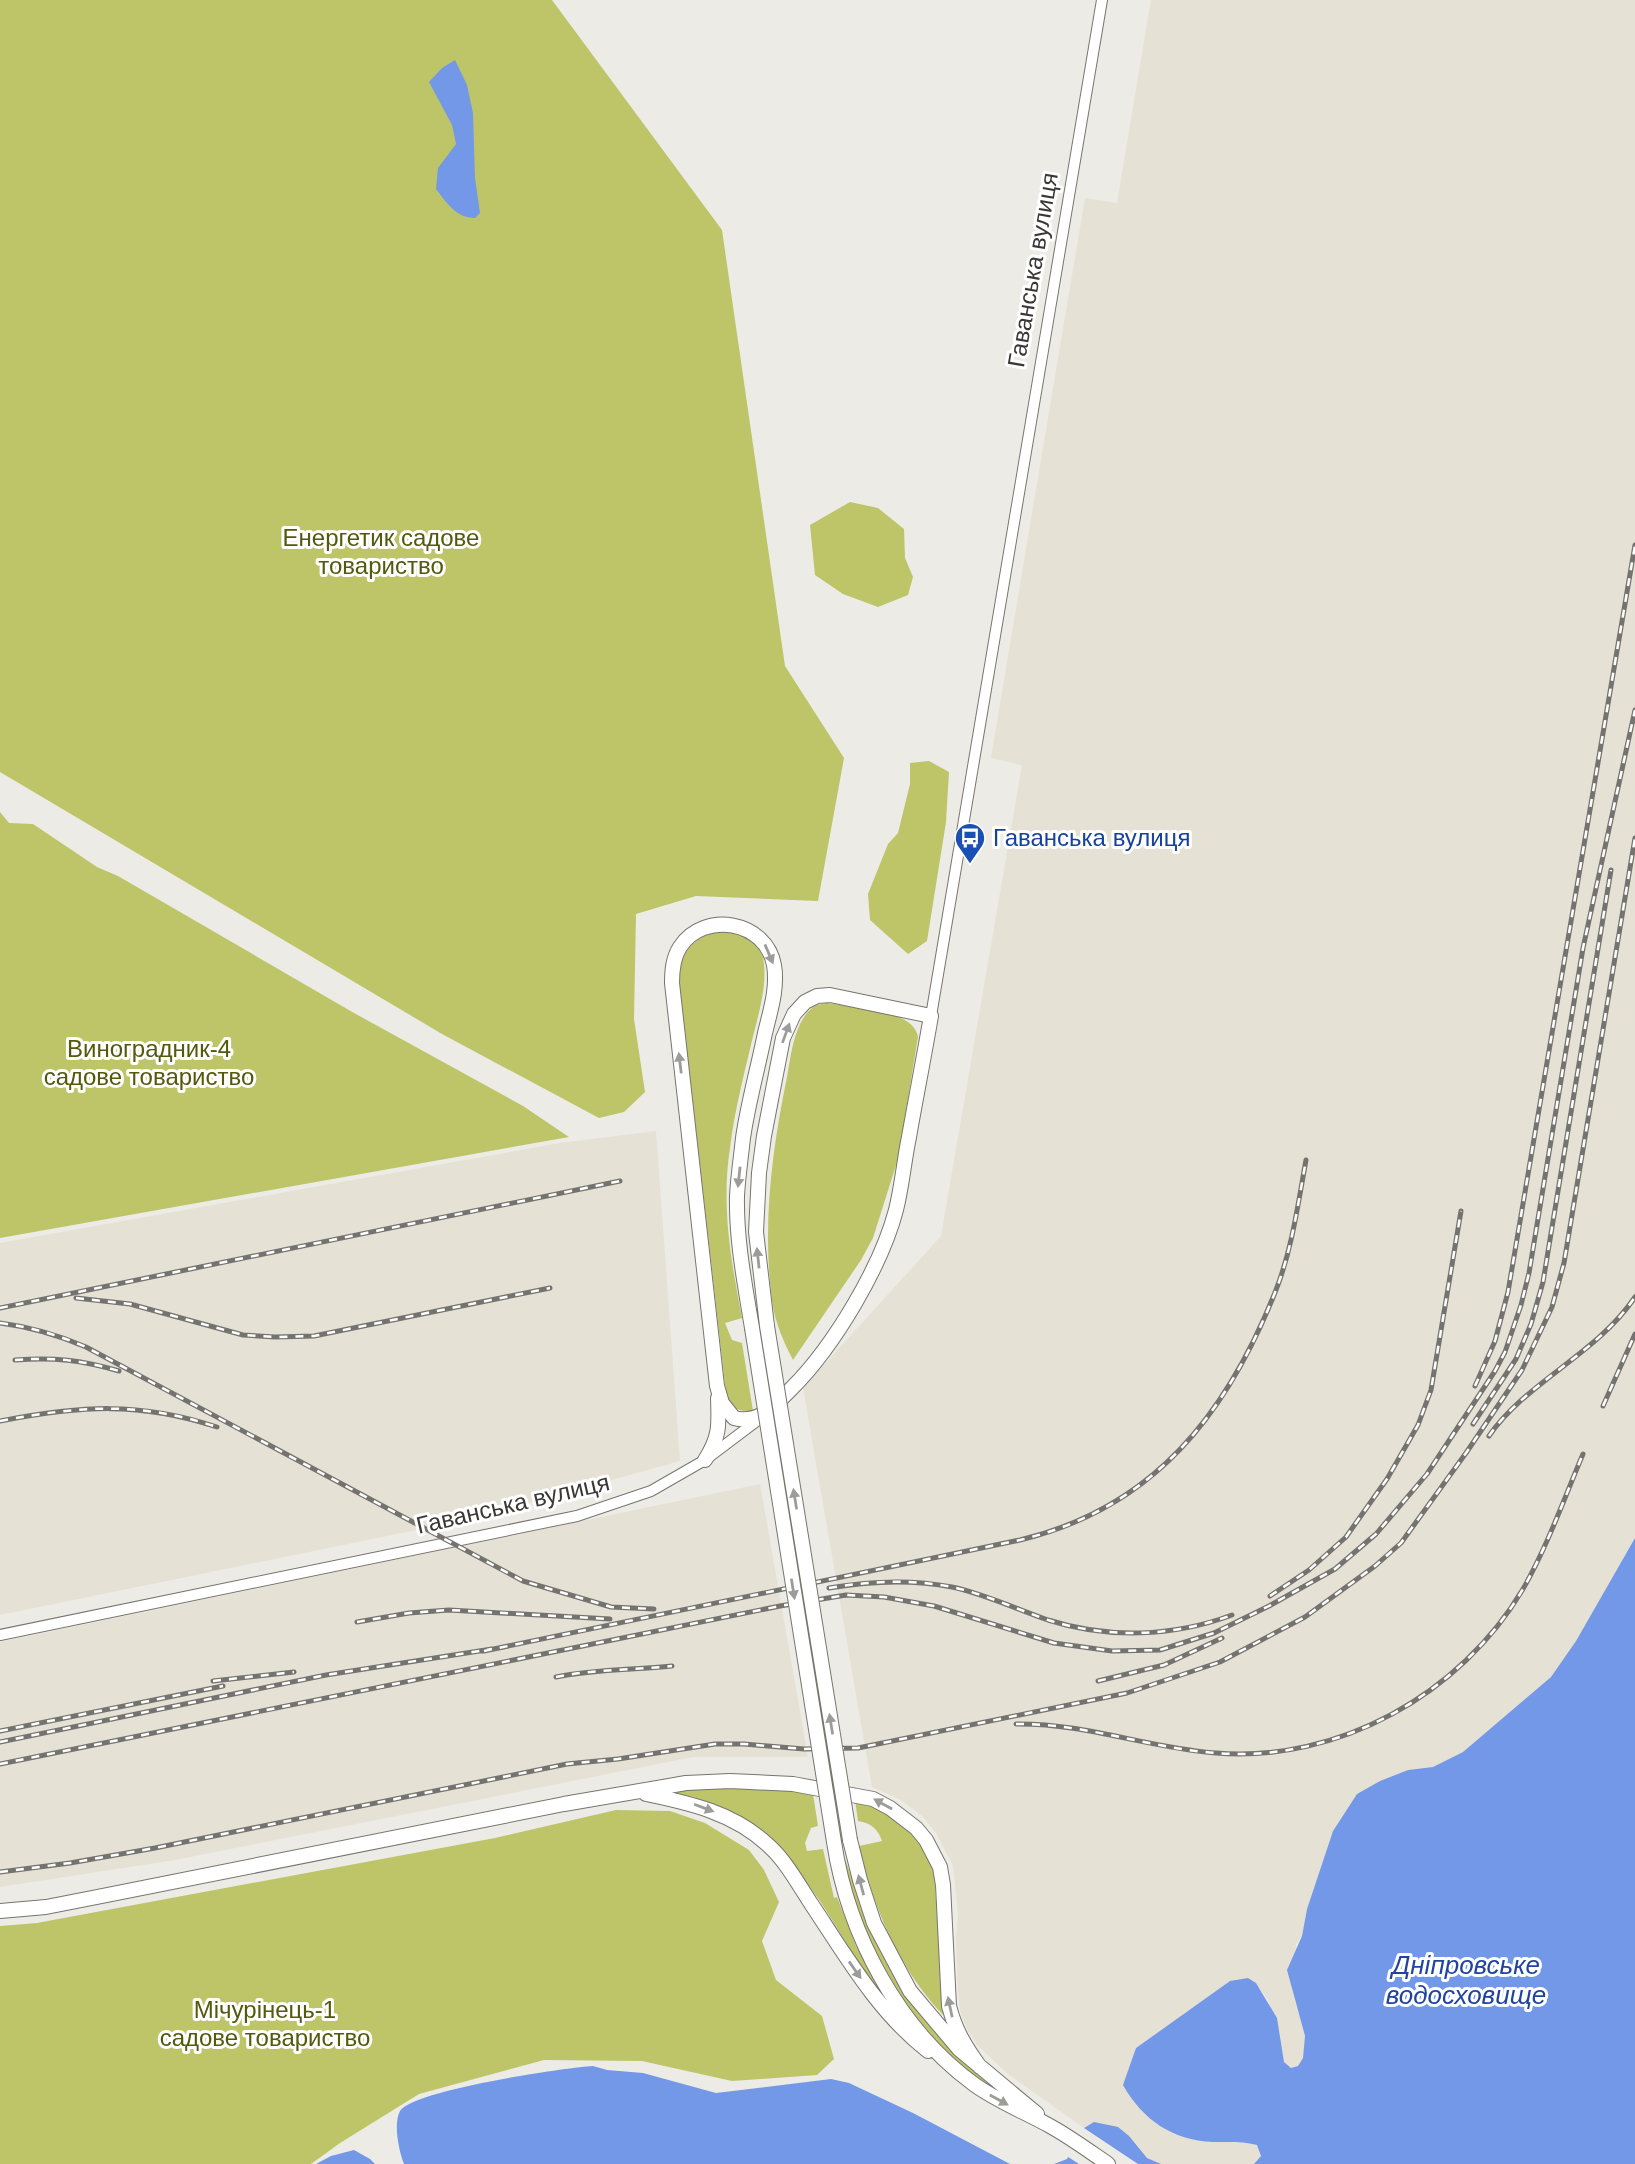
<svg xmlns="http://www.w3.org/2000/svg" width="1635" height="2164" viewBox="0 0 1635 2164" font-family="Helvetica,sans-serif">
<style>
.built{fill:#e5e1d4}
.green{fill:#bdc568}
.water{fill:#7398e8}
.pier{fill:#edebe5}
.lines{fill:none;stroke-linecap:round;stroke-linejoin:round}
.minor-casing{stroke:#76756f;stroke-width:12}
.major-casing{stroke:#76756f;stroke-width:16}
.minor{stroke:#fff;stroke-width:10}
.major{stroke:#fff;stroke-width:14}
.rail-casing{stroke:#74736f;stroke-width:5}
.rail{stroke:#fff;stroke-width:2.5;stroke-dasharray:8;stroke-linecap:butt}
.major-bridge-casing{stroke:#76756f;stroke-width:16;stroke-linecap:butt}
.major-bridge{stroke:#fff;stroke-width:14}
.oneway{fill:#9c9c9a}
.labels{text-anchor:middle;stroke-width:6;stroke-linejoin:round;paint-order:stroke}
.street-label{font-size:24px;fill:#393836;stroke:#fff}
.park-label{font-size:24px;fill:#54590c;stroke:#fff}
.transit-label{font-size:24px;fill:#164399;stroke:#fff;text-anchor:start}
.water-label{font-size:26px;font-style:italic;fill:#1f439f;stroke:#fff}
</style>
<rect width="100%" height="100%" fill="#edebe5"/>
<path class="built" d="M1151 0H1635V1538L1576 1641 1551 1677 1463 1752 1433 1767 1408 1770 1380 1781 1357 1794 1333 1831 1307 1909 1302 1936 1296 1944 1292 1991 1305 2036 1303 2058 1298 2066 1291 2068 1284 2062 1268 2000 1256 1983 1230 1981 1136 2048 1132 2063 1211 2142 1233 2141 1257 2145 1261 2156 1254 2164H1161L1147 2158 1094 2122 1084 2128 1008 2074 978 2046 967 2029 960 2010 958 1990 956 1939 958 1914 953 1866 936 1833 922 1816 901 1800 872 1787 803 1388 941 1236 1022 765 991 758 1085 198 1117 203Z
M656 1131 680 1461 475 1518 0 1615V1243L560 1143Z
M760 1484 808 1757H693L175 1860 0 1887V1642Z"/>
<path class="green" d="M0 0H552L722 230 785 666 844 758 818 901 696 896 636 914 634 1019 645 1092 624 1112 599 1118 442 1034 0 772Z
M850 502 878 508 904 529 905 558 913 577 908 595 878 607 843 594 815 575 810 525Z
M929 761 949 772 946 822 927 941 908 954 870 920 868 894 888 844 898 833 910 784V763Z
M0 812 9 823 33 824 97 867 118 876 354 1013 523 1106 569 1137 0 1238Z
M719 932C737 932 748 937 761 949 771 981 757 1017 750 1049 742 1082 734 1115 730 1148 721 1206 731 1261 742 1318L725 1323 732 1340 742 1343 753 1411C739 1412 729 1408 726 1393L679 980C678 954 694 936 719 932Z
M827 1003C850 1007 914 1009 918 1037L898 1159 873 1238 861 1260 793 1360C784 1343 774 1320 772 1300 762 1226 772 1150 787 1077 791 1055 794 1023 812 1008 817 1004 822 1004 827 1003Z
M757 1786 813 1794 818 1826 811 1828 805 1843 807 1851 823 1849 834 1898 837 1897 856 1946 886 2001 866 1974 820 1901 784 1853 716 1807 694 1797 670 1793 693 1788Z
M855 1800 877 1806 917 1836 934 1870 943 2015C898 1967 874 1909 859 1846L882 1841C878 1829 871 1823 858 1821Z
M616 1810 670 1811 705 1823 749 1850 764 1870 779 1902 762 1941 776 1980 822 2016 834 2059 817 2075 732 2081 642 2061 544 2060 419 2094 340 2143 311 2164H0V1926L37 1923 495 1838Z
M844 1856 872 1935 899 1985 919 2014 952 2051 1016 2102C928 2060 860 1948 844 1856Z"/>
<path class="water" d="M455 60 467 85 473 113 475 178 480 213 475 218C456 218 447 203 436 189L438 168 456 144 452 125 429 82 442 68Z
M1635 1538V2164H1254L1261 2156 1257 2145C1242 2141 1228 2142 1213 2142 1172 2140 1143 2120 1123 2085L1136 2048 1230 1981 1248 1978 1256 1983 1277 2018 1284 2062 1291 2068 1298 2066 1303 2058 1305 2036 1287 1970 1302 1936 1307 1909 1333 1831 1357 1794 1380 1781 1408 1770 1433 1767 1463 1752 1551 1677 1576 1641Z
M593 2066 607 2070 643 2073 716 2093 831 2079 849 2083 913 2113 1010 2164H404C399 2151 393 2124 400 2111 413 2090 563 2068 593 2066Z
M1094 2122 1118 2127 1129 2136 1147 2158 1161 2164H1054L1067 2159 1084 2128Z
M354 2150 370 2159 375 2164H316L331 2156Z"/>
<path class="pier" d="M1081 2126 1138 2164H1079L1065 2155Z"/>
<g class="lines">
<g class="minor-casing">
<path id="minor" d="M931 1016 1102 0
M0 1635 577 1516 651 1491 705 1460 762 1417"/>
</g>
<g class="major-casing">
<path id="major" d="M752 1328C745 1285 736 1240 737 1196 738 1177 741 1157 743 1138 748 1103 758 1068 765 1033 770 1012 778 988 774 965 766 921 704 910 680 947 673 958 672 970 672 983L717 1386 722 1403 734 1418C759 1425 776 1404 792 1388 834 1346 881 1267 896 1210 902 1186 904 1161 909 1137 916 1097 924 1057 931 1016L830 995 817 996 805 1002 794 1014 783 1038 764 1136 759 1173 756 1232 767 1326
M705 1460C720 1437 719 1425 718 1398
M646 1794C690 1803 734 1813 768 1845 786 1861 798 1884 812 1905 846 1956 878 2012 928 2051
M850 1840 860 1880 874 1923 910 1991 959 2049 1037 2114
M834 1842C848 1935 899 2030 975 2085 999 2102 1025 2112 1050 2126 1070 2137 1089 2151 1108 2164
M0 1911 46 1907 97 1897 564 1804 686 1783 730 1781 793 1784 873 1799 890 1808 916 1828 926 1840 940 1867 943 1885 949 2006C955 2030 966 2048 980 2067"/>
</g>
<use href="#minor" class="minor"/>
<use href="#major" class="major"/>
<g class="rail-casing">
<path id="rail" d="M76 1298 130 1304 243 1335 275 1337 314 1336 550 1288
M0 1308 620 1181
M0 1323C31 1327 58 1335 86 1347L523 1581 611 1607 654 1609
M15 1360C54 1357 81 1360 119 1371
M1475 1386 1495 1341 1508 1292 1635 545
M1603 1406 1635 1334
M0 1421C80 1406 139 1401 217 1427
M1473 1424 1516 1359 1531 1324 1543 1282 1611 870
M1489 1436C1526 1382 1597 1354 1635 1297
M829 1588C870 1581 911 1579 952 1587 985 1594 1016 1609 1048 1620 1108 1639 1173 1637 1232 1615
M1270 1596 1309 1570 1346 1537 1387 1479 1418 1425 1431 1390 1461 1211
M357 1622 409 1613 449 1610 610 1619
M484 1651 1020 1540C1154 1508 1227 1414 1276 1290 1292 1249 1298 1204 1306 1160
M556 1677C595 1669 633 1670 672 1666
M213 1681 294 1672
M1098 1681 1164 1665 1222 1638
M1016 1724C1085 1723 1148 1748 1216 1753 1338 1763 1461 1694 1523 1589 1547 1547 1564 1499 1583 1454
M0 1731 223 1686
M0 1742 326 1675 492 1649
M0 1764 780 1606 846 1595 884 1597 934 1606 1054 1643 1112 1651 1160 1650 1214 1633 1269 1606 1335 1569 1376 1534 1427 1474 1495 1371 1505 1352 1521 1305 1529 1273 1583 948 1635 710
M0 1872 70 1863 155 1848 567 1764 618 1759 715 1744H744L804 1749 858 1748 1127 1693 1220 1662 1305 1617 1375 1566 1401 1543 1466 1453 1522 1370 1552 1307 1564 1263 1635 838"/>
</g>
<use href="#rail" class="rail"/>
<g class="major-bridge-casing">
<path id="major-bridge" d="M767 1326 850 1840
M752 1328 834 1842"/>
</g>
<use href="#major-bridge" class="major-bridge"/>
</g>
<defs><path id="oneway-solid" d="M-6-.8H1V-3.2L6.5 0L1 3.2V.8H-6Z" transform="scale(1.75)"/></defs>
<g class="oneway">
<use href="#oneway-solid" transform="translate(769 954) rotate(67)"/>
<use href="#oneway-solid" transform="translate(786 1033) rotate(-70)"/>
<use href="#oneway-solid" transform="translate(680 1063) rotate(-97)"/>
<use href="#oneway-solid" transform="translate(739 1177) rotate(96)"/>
<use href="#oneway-solid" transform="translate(758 1258) rotate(-96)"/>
<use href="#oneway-solid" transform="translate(795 1499) rotate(-99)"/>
<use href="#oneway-solid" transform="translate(793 1589) rotate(81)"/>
<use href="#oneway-solid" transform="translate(831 1724) rotate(-99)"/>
<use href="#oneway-solid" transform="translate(883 1804) rotate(-151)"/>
<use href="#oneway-solid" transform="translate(704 1808) rotate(21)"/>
<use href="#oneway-solid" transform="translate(861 1885) rotate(-105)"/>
<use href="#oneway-solid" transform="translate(855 1970) rotate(55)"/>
<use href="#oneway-solid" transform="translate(950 2007) rotate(-102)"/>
<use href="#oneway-solid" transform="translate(999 2100) rotate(29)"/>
</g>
<defs>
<g id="bus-pin" transform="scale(1.575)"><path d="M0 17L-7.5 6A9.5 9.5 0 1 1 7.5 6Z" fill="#1a4fb4" stroke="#fff"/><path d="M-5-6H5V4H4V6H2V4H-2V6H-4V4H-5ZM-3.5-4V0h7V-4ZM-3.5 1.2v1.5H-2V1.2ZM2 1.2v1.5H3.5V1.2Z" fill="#fff"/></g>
</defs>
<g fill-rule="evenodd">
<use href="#bus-pin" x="970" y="838"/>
</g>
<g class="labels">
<g class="street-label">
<text transform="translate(1033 270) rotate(-80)" y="8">Гаванська вулиця</text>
<text transform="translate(513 1504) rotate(-13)" y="8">Гаванська вулиця</text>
</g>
<g class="park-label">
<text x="381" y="546">Енергетик садове<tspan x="381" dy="28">товариство</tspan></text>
<text x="149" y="1057">Виноградник-4<tspan x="149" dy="28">садове товариство</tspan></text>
<text x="265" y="2018">Мічурінець-1<tspan x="265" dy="28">садове товариство</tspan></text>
</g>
<g class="transit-label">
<text x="993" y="846">Гаванська вулиця</text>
</g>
<g class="water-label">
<text x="1466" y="1974">Дніпровське<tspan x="1466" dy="30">водосховище</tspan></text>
</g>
</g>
</svg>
